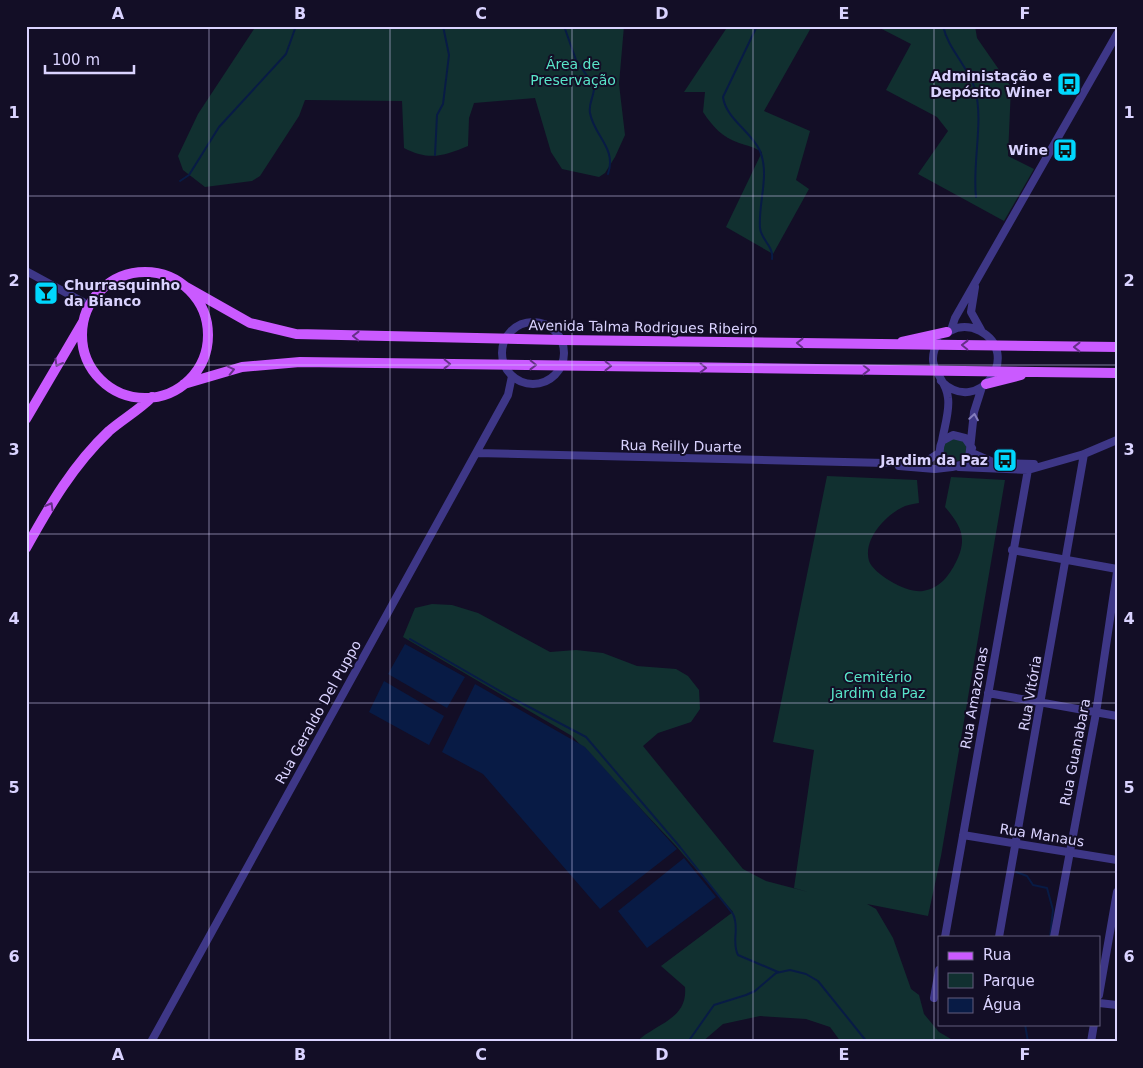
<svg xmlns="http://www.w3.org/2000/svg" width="1143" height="1068" viewBox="0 0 1143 1068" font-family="'DejaVu Sans',sans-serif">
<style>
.green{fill:#113030}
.water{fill:#081b45}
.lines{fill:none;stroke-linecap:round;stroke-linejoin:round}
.stream{stroke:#081b45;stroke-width:2}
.minor{stroke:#3e3787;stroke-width:8}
.major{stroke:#ca5aff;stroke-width:10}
.oneway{stroke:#653088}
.oneway2{stroke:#847dbd}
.grid{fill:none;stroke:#dad3ff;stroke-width:1;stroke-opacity:0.55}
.labels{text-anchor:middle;stroke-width:4;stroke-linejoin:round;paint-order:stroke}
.park-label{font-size:14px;fill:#59e5c9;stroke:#130e26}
.poi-label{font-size:14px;font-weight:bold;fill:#dad3ff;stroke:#130e26;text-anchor:end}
.street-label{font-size:14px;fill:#dad3ff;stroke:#130e26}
.neatline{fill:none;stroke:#dad3ff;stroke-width:2}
.grid-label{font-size:16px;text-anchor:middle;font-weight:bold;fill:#dad3ff}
</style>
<rect width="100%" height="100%" fill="#130e26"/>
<path class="green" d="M256 26H624L619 84 625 135 615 157 605 173 599 177 562 169 551 152 535 98 474 103 469 118 468 146C444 156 429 161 404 148L402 101 305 100 299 116 260 176 252 181 205 187 183 170 178 156 198 114Z
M728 26H812L764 111 810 131 796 180 809 189 773 254 726 227 762 152C754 147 748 146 739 143 722 137 713 127 703 112L705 92H684Z
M876 26H975L977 38 1011 87 1008 156 1034 169 1004 221 918 174 948 131 937 117 886 90 911 44Z
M943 449a12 12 0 1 1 24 0a12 12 0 1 1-24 0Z
M827 476 917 480 919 503C913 504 906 505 901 508 884 517 863 540 869 561 874 575 909 594 923 591 940 588 949 576 956 562 968 538 961 526 945 507L951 477 1005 480 941 856 928 916 867 904 876 909 893 938 911 989 919 995 924 1014 939 1032 956 1042H841L830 1027 806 1019 760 1016 723 1024 702 1042H636C657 1023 688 1019 685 987L661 966 733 912 676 846 572 736 403 637 415 608 432 604 452 605 478 613 550 652 576 650 603 653 637 666 676 669 688 676 699 690 700 709 691 722 658 733 643 746 743 869 766 881 808 892 794 888 814 750 773 742Z"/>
<path class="water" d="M405 644 465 677 447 708 388 674Z
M384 681 444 716 429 745 369 712Z
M475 684 585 747 677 849 600 909 483 774 442 752Z
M684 858 716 897 647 948 618 911Z"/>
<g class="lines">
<path class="stream" d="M564 26 576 60 594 86C595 95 588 103 590 113 594 136 617 148 608 174
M757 26 723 97C726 119 751 131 760 151 770 175 758 203 760 228 761 240 774 246 772 259
M943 26C948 49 968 66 975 89 984 121 972 164 976 197
M435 155 437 115 443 104 449 55 443 26
M180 181 189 175 219 127 286 54 296 26
M410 639 512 698 586 737 680 847 733 914C740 928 731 942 738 955L778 972
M1016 872 1027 876 1033 885 1047 888 1053 910 1050 937
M1025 1024 1028 1042
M688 1042 714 1005 746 995 755 991 776 973 790 970 806 974 818 981 867 1042"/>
<path class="minor" d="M26 271 83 302
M975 287 971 312 981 330
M502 353a31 31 0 1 1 62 0a31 31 0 1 1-62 0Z
M951 330 955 318 1117 34
M938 342C923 369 946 375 948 398 950 411 944 428 942 441
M941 381C979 418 1023 353 980 331 970 326 959 326 950 331
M972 448 965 438 953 435 942 441C937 453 940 461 952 467L965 464 969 459 974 412 982 387
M477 453 885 463 928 460 939 453
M972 453 995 463 1034 464
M899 466 935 469 952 467
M959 467 1028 470 1084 454 1117 440
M1012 550 1117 569
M988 693 1117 716
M963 835 1117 860
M945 937 1029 464
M999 937 1084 454
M1054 937 1096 713 1117 572
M1099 995 1117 892
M934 998 939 970
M1099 1003 1117 1005
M151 1042 508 395 512 376
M1091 1042 1094 1024"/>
<path class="major" d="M82 335a63 63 0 1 1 126 0a63 63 0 1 1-126 0Z
M181 284 250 323 296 334 562 340 1117 347
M902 342 947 332
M184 384 242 367 300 362 1117 373
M986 384 1021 375
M26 419 83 322
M26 548C50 505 73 465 109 431 123 419 139 410 152 397"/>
</g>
<defs><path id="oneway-chevron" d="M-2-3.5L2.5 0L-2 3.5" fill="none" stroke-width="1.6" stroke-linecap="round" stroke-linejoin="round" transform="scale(1.25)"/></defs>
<g class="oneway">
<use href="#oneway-chevron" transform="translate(356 336) rotate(-179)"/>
<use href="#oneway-chevron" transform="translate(800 343) rotate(-179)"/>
<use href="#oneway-chevron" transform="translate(965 345) rotate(-179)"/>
<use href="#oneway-chevron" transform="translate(1077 347) rotate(-180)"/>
<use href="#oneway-chevron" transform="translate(58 363) rotate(120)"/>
<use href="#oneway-chevron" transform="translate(447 364) rotate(1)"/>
<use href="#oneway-chevron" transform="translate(533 365) rotate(1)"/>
<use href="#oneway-chevron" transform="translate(608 366) rotate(1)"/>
<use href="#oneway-chevron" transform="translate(703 368) rotate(1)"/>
<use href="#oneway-chevron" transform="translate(231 370) rotate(-13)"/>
<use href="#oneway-chevron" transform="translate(866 370) rotate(1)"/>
<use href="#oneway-chevron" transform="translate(50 506) rotate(-60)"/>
</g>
<use class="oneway2" href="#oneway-chevron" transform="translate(974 417) rotate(-81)"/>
<path class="grid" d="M209 26V1042M390 26V1042M572 26V1042M753 26V1042M934 26V1042M26 196H1117M26 365H1117M26 534H1117M26 703H1117M26 872H1117"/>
<defs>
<g id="bus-square" transform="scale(1.25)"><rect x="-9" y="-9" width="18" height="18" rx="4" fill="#00d7fe" stroke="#130e26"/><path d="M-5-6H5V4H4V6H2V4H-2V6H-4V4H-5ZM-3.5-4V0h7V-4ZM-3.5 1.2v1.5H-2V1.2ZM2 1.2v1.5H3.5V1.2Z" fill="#111"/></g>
<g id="bar-square" transform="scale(1.25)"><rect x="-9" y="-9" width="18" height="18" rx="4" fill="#00d7fe" stroke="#130e26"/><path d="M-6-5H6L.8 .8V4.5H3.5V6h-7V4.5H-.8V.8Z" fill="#111"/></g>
</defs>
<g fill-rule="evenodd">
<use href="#bus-square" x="1069" y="84"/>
<use href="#bus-square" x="1065" y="150"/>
<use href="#bar-square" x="46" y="293"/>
<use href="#bus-square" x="1005" y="460"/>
</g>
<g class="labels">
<g class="park-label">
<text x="573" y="69">Área de<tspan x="573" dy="16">Preservação</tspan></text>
<text x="878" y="682">Cemitério<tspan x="878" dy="16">Jardim da Paz</tspan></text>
</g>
<g class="poi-label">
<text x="1052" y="81">Administação e<tspan x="1052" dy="16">Depósito Winer</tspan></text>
<text x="1048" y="155">Wine</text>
<text x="64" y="290" text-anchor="start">Churrasquinho<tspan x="64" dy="16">da Bianco</tspan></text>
<text x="988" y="465">Jardim da Paz</text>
</g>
<g class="street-label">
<text transform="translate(643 327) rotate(1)" y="5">Avenida Talma Rodrigues Ribeiro</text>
<text transform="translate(681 446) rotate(1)" y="5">Rua Reilly Duarte</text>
<text transform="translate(1030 693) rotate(-80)" y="5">Rua Vitória</text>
<text transform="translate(974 698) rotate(-80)" y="5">Rua Amazonas</text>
<text transform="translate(318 712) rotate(-61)" y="5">Rua Geraldo Del Puppo</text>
<text transform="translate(1075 752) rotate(-79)" y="5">Rua Guanabara</text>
<text transform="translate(1042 835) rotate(9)" y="5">Rua Manaus</text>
</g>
</g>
<rect width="1143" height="1068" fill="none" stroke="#130e26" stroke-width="55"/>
<rect x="938" y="936" width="162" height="90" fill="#130e26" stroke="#635d7d"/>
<rect x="948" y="952" width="25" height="8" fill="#ca5aff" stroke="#635d7d"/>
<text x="983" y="960" font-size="15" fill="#dad3ff">Rua</text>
<rect x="948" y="973" width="25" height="15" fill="#113030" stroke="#635d7d"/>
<text x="983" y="986" font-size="15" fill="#dad3ff">Parque</text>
<rect x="948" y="998" width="25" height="15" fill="#081b45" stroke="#635d7d"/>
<text x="983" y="1010" font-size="15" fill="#dad3ff">Água</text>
<path d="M45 65v8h89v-8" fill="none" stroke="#dad3ff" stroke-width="2.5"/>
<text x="52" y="65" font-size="15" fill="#dad3ff" stroke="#130e26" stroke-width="4" paint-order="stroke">100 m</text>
<rect x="28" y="28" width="1088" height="1012" class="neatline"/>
<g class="grid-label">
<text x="118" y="19">A</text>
<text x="300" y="19">B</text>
<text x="481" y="19">C</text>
<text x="662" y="19">D</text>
<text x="844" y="19">E</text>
<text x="1025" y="19">F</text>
<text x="14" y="118">1</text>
<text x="1129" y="118">1</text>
<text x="14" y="286">2</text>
<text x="1129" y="286">2</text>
<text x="14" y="455">3</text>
<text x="1129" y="455">3</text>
<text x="14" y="624">4</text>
<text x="1129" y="624">4</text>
<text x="14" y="793">5</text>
<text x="1129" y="793">5</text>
<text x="14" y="962">6</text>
<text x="1129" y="962">6</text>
<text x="118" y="1060">A</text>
<text x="300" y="1060">B</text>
<text x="481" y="1060">C</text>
<text x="662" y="1060">D</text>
<text x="844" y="1060">E</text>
<text x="1025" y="1060">F</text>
</g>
</svg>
